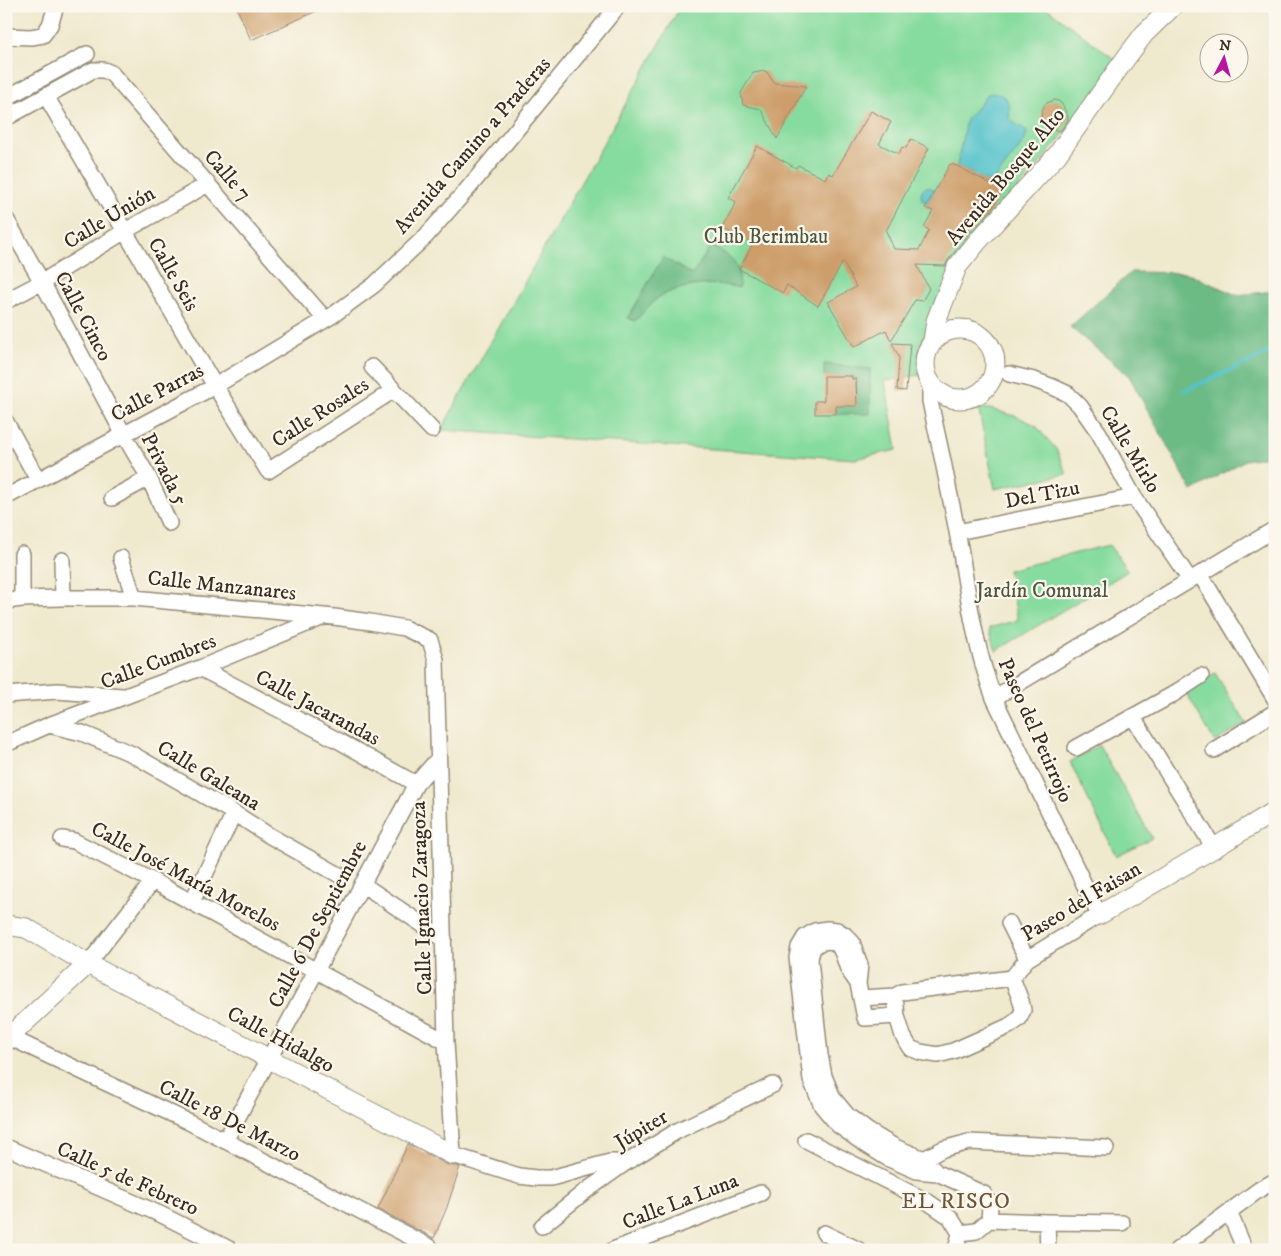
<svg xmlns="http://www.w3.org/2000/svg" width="1281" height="1256" viewBox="0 0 1281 1256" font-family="'IM FELL DW Pica',serif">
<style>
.green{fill:#86db9e;stroke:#60825e}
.forest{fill:#6cbb85;stroke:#547252}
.water{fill:#55c3cb;stroke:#487674}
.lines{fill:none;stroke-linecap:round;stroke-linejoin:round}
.stream{stroke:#55c3cb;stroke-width:4}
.building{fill:#cd9e6a}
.minor-casing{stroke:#958a76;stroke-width:18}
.tertiary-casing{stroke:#958a76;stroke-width:21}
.minor{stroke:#fff;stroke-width:15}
.tertiary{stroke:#fff;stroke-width:19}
.labels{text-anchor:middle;stroke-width:4.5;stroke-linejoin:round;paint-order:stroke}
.street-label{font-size:21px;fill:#3b2a1e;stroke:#fbf7ec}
.park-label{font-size:21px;fill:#4e563e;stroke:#fbf7ec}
.neighbourhood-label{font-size:22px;letter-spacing:1px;fill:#6e5339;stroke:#fbf7ec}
</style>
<rect width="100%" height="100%" fill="#fbf7ec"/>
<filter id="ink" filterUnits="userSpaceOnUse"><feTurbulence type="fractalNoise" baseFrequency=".02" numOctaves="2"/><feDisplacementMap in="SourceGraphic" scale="10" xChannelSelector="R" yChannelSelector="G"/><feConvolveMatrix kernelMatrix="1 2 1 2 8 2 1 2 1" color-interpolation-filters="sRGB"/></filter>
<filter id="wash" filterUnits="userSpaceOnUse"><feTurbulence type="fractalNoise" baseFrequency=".0096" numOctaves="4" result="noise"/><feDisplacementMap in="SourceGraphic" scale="20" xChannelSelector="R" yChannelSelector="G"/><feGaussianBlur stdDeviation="1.12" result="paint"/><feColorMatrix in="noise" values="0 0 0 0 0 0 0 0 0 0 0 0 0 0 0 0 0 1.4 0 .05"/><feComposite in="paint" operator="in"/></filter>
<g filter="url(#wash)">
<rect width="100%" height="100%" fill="#efe9ce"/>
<path class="green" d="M681 6H1044L1121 64 980 236 929 332 919 354 918 364 920 375 885 381 897 450 855 459 441 430Z
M978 407 994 410 1018 417 1035 425 1056 449 1067 474 995 489Z
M1109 545 1128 571 996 651 989 628 1018 620 1008 570Z
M1215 673 1246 723 1215 742 1185 691Z
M1099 745 1152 838 1116 856 1070 762Z"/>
<path class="forest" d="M711 246C731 256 742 263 739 288 718 281 680 285 661 296 652 301 642 314 635 321L628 318 663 257 692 275Z
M1131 272 1187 273 1236 295 1275 291V455L1245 460 1192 491 1129 376 1070 327Z
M824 364 870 369V414H836V406L857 405 856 379H852V376H824Z"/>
<path class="water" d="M992 93C1000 94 1007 96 1009 106 1010 110 1008 114 1010 118 1013 124 1020 126 1026 130L1027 134 1024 142 991 184 957 166 966 120 981 103 986 95Z
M926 187 931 188 934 190 928 203 922 200 921 195 922 190Z"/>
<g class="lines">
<path class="stream" d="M1184 391 1275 350"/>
</g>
<g id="blocks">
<path class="building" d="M236 6H328L251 40Z
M766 71 774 83 806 86 777 139 761 109 743 105 741 93 753 73Z
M1054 100 1058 101 1062 104 1068 117V120L1061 130 1059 131 1047 127 1041 118 1042 111 1045 104Z
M871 111 891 122 879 144 899 154 902 147 906 148 911 139 929 148 886 231 894 249 919 250 929 230 924 227 933 211 925 208 950 164 957 166 1002 190 991 211 971 232 970 231 964 240 948 260 945 266 917 265 929 289 922 301 915 300 891 341 886 330 854 347 828 302 856 287 843 262 818 306 787 285 783 293 739 269 753 244 722 228 736 202 728 198 757 146 796 168 798 165 825 179 828 173 833 175Z
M892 343 910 344 906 391 897 390 899 357Z
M824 376H852V379H856L857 406H836V414H815V401H824Z
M408 1144 448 1165 460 1167 447 1207 434 1238 378 1209Z"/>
</g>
</g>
<g filter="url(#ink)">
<use href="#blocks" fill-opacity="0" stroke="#958a76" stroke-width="1"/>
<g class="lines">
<g class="minor-casing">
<path id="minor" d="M6 36 31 37 43 35 50 25 56 6
M46 96 215 386 268 471 394 390
M6 98 87 54
M6 118 93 70H104L111 73 325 319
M6 219 42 282 124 435 149 478 169 523
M6 301 42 282 125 231 208 184
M372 367 432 430
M1009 374 1034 380 1053 387 1068 394 1080 406 1099 433 1134 497 1190 580
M930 402V382
M931 406C942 455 952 504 961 553 969 602 976 651 994 698L1099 915 1027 959 1012 978 902 992 895 996 897 1016 903 1036 910 1048 920 1052 938 1055 953 1051 1009 1026 1019 1019 1023 1010 1021 1001 1012 978
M6 422 38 480
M6 497 215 386 333 315 374 285 426 236 471 185 618 6
M112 498 149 478
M957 532 1134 497
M121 558 134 598
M62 560 63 598
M1200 574 1275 699
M22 599V554
M6 601 22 599 63 598H134L334 617 370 622 404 628 430 640 436 660 446 1042 453 1155 519 1176 536 1178H551L610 1162H615L624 1164
M200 668 339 741 416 784
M6 695 57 691 122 696
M994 698 1275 529
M1133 717 1214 848
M49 725 82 733 132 754 234 813 270 836 341 876
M6 744 49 725 200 668 321 618
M1076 748 1172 695 1201 676
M1214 750 1275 712
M62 839 74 841 153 881 446 1042
M362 884 444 939
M192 902 234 813
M1009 923 1027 959
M88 964 153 881
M858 984C855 979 852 975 849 971 843 959 843 937 823 942 813 944 811 952 810 960L820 1055 824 1076 833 1098 848 1116 868 1131 895 1147 924 1159 937 1173
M861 998 895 996
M897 1016 865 1018 858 984 860 965 852 942 845 935 837 930 827 929 815 931 805 937 799 947 797 958 811 1080 822 1106 838 1125 860 1141 887 1158 917 1171 937 1173 984 1194 990 1207 989 1220 976 1231 960 1233 956 1250
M9 1037 189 1122 430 1247
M806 1140 928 1202 950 1217 960 1233
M225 1141 416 784 438 759
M6 1147 162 1215 231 1250
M919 1168 924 1159 943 1149 969 1142 1106 1148
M1229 1212 1245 1250
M989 1220 1047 1222 1122 1223
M1047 1222 1048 1250
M542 1226 583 1193 624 1164 677 1131 773 1085
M824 1233 859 1250
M613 1250 761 1193
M1177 1250 1260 1189 1275 1181"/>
</g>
<g class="tertiary-casing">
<path id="tertiary" d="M925 364a35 35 0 1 1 70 0a35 35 0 1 1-70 0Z
M933 341 936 321 957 267 978 241 1057 155 1123 62 1144 34 1173 6
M1099 915 1214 848 1275 811
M6 925 26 928 88 964 453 1155
M6 1041 9 1037 88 964"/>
</g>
<use href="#minor" class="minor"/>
<use href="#tertiary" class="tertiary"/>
</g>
</g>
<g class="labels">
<g class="street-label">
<text transform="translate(472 145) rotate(-49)" y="7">Avenida Camino a Praderas</text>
<text transform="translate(228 175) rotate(49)" y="7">Calle 7</text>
<text transform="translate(1005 176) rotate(-50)" y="7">Avenida Bosque Alto</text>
<text transform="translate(109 217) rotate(-31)" y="7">Calle Unión</text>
<text transform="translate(174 274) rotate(60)" y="7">Calle Seis</text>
<text transform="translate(84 316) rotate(62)" y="7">Calle Cinco</text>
<text transform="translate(157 392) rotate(-28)" y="7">Calle Parras</text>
<text transform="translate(320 412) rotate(-33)" y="7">Calle Rosales</text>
<text transform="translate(1131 449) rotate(59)" y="7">Calle Mirlo</text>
<text transform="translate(165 469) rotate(63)" y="7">Privada 5</text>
<text transform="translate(1042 494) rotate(-11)" y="7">Del Tizu</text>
<text transform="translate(222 585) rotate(6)" y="7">Calle Manzanares</text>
<text transform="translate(158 661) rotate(-21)" y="7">Calle Cumbres</text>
<text transform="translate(318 707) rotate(28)" y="7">Calle Jacarandas</text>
<text transform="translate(1036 730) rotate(66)" y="7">Paseo del Petirrojo</text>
<text transform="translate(209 775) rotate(31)" y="7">Calle Galeana</text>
<text transform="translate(186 876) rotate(28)" y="7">Calle José María Morelos</text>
<text transform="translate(421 898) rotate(-92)" y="7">Calle Ignacio Zaragoza</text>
<text transform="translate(1081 901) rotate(-31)" y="7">Paseo del Faisan</text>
<text transform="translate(317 924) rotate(-62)" y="7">Calle 6 De Septiembre</text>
<text transform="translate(281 1039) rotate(28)" y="7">Calle Hidalgo</text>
<text transform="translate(230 1120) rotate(27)" y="7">Calle 18 De Marzo</text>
<text transform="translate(641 1129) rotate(-31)" y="7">Júpiter</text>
<text transform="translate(128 1178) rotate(24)" y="7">Calle 5 de Febrero</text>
<text transform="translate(680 1201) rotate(-21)" y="7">Calle La Luna</text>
</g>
<g class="park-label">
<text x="766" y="243">Club Berimbau</text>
<text x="1042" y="597">Jardín Comunal</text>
</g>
<g class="neighbourhood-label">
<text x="956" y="1208">EL RISCO</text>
</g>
</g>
<rect width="1281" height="1256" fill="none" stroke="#fbf7ec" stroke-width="25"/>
<g transform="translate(1224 58) rotate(6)"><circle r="24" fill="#fbf7ec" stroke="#aea59a"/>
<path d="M0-4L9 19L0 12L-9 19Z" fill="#b5179e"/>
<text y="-8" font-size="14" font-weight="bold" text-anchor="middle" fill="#3b2a1e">N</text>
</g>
</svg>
